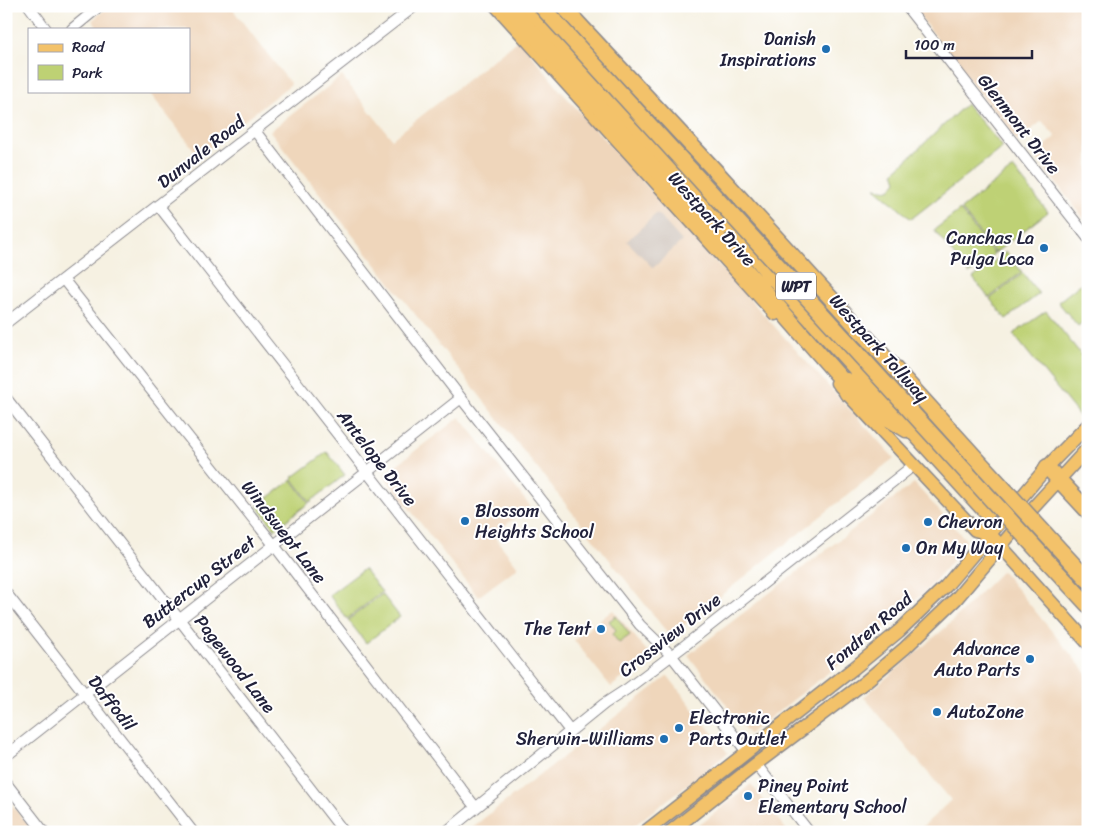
<svg xmlns="http://www.w3.org/2000/svg" width="1094" height="838" viewBox="0 0 1094 838" font-family="Sriracha,sans-serif">
<style>
.built{fill:#efd6bb}
.industrial{fill:#cdc2b9}
.green{fill:#bed174;stroke:#707a58}
.lines{fill:none;stroke-linecap:round;stroke-linejoin:round}
.minor-casing{stroke:#8c8a8e;stroke-width:12}
.major-casing{stroke:#8c8a8e;stroke-width:15}
.highway-casing{stroke:#8c8a8e;stroke-width:18}
.minor{stroke:#fff;stroke-width:10}
.major{stroke:#f3c26a;stroke-width:12}
.highway{stroke:#f3c26a;stroke-width:15}
.highway-bridge-casing{stroke:#8c8a8e;stroke-width:18;stroke-linecap:butt}
.highway-bridge{stroke:#f3c26a;stroke-width:15}
.poi-dot{fill:#1f6fb2;stroke:#fff;stroke-width:2}
.labels{text-anchor:middle;stroke-width:4;stroke-linejoin:round;paint-order:stroke}
.shield{fill:#fff;stroke:#646476;stroke-width:1}
.shield-label{font-size:16px;font-weight:bold;fill:#22223b}
.poi-label{font-size:18px;fill:#22223b;stroke:#fff;text-anchor:start}
.street-label{font-size:18px;fill:#22223b;stroke:#fff}
</style>
<rect width="100%" height="100%" fill="#fff"/>
<filter id="ink" filterUnits="userSpaceOnUse"><feTurbulence type="fractalNoise" baseFrequency=".02" numOctaves="2"/><feDisplacementMap in="SourceGraphic" scale="10" xChannelSelector="R" yChannelSelector="G"/><feConvolveMatrix kernelMatrix="1 2 1 2 8 2 1 2 1" color-interpolation-filters="sRGB"/></filter>
<filter id="wash" filterUnits="userSpaceOnUse"><feTurbulence type="fractalNoise" baseFrequency=".0096" numOctaves="4" result="noise"/><feDisplacementMap in="SourceGraphic" scale="20" xChannelSelector="R" yChannelSelector="G"/><feGaussianBlur stdDeviation="1.12" result="paint"/><feColorMatrix in="noise" values="0 0 0 0 0 0 0 0 0 0 0 0 0 0 0 0 0 1.4 0 .05"/><feComposite in="paint" operator="in"/></filter>
<g filter="url(#wash)">
<rect width="100%" height="100%" fill="#f6f1e2"/>
<path class="built" d="M110 6H230L291 84 199 156 148 91H189V29H99L92 20Z
M912 6H1088V224L1034 155 1056 137 1042 121 1017 141Z
M519 39 559 89 894 458 670 636 270 131 342 76 392 139Z
M460 417 530 506 493 535 518 567 478 597 383 475Z
M914 483 966 540 958 554 927 590 859 649 749 734 688 655Z
M1002 571 1088 675V832H917L951 800 864 697 945 628Z
M613 610 651 656 611 687 574 640Z
M668 676 728 753 626 832H466Z
M751 784 788 832H691Z
M6 798 34 832H6Z"/>
<path class="industrial" d="M657 213 682 241 653 268 627 241Z"/>
<path class="green" d="M966 104 1003 147 911 219 875 188 890 190 897 181 894 172Z
M1013 168 1048 212 995 253 961 209Z
M960 210 994 254 969 274 934 230Z
M1006 252 1022 272 989 298 973 278Z
M1023 273 1039 294 1006 319 990 299Z
M1088 278V318L1078 326 1058 302Z
M1046 311 1088 363V412L1081 418 1013 334Z
M327 452 345 475 310 502 292 478Z
M292 480 309 503 275 529 257 506Z
M364 569 382 592 347 619 329 595Z
M382 594 400 617 366 643 348 620Z
M616 616 630 635 619 643 612 634 616 630 609 621Z"/>
</g>
<g filter="url(#ink)">
<g class="lines">
<g class="minor-casing">
<path id="minor" d="M29 6 46 29
M906 6 1088 238
M72 29 100 6
M255 131 461 398 640 625 671 655 747 752
M158 205 570 731
M63 279 274 545 476 808
M6 323 415 6
M6 398 179 619 344 832
M6 593 193 832
M6 756 461 398
M756 764 809 832
M6 783 44 832
M446 832 604 704 627 689 684 646 914 465"/>
</g>
<g class="major-casing">
<path id="major" d="M496 6 775 314
M523 6 725 228
M766 272 987 515 990 534
M837 383 842 380 847 379 883 417 906 431
M840 386 975 530 990 534 1088 643
M645 832 854 668 899 631 946 586 1047 467 1088 425
M670 832 756 764 865 682 905 648 956 599 1032 509 1088 448"/>
</g>
<g class="highway-casing">
<path id="highway" d="M508 6 718 238 842 380 847 393
M562 6 720 176 984 467
M721 212 772 278
M1047 467 1088 511
M1062 552 1088 580
M1051 565 1088 605"/>
</g>
<use href="#minor" class="minor"/>
<use href="#major" class="major"/>
<use href="#highway" class="highway"/>
<g class="highway-bridge-casing">
<path id="highway-bridge" d="M541 6 1051 565
M984 467 1062 552"/>
</g>
<use href="#highway-bridge" class="highway-bridge"/>
</g>
</g>
<g class="poi-dot">
<circle cx="826" cy="49" r="5"/>
<circle cx="1044" cy="248" r="5"/>
<circle cx="465" cy="521" r="5"/>
<circle cx="928" cy="522" r="5"/>
<circle cx="906" cy="548" r="5"/>
<circle cx="601" cy="629" r="5"/>
<circle cx="1030" cy="659" r="5"/>
<circle cx="937" cy="712" r="5"/>
<circle cx="679" cy="728" r="5"/>
<circle cx="664" cy="739" r="5"/>
<circle cx="748" cy="796" r="5"/>
</g>
<g class="labels">
<rect class="shield" x="776" y="272.5" width="40" height="27" rx="4"/>
<g class="shield-label">
<text x="796" y="292">WPT</text>
</g>
<g class="poi-label">
<text x="816" y="45" text-anchor="end">Danish<tspan x="816" dy="21">Inspirations</tspan></text>
<text x="1034" y="244" text-anchor="end">Canchas La<tspan x="1034" dy="21">Pulga Loca</tspan></text>
<text x="475" y="517">Blossom<tspan x="475" dy="21">Heights School</tspan></text>
<text x="938" y="528">Chevron</text>
<text x="916" y="554">On My Way</text>
<text x="591" y="635" text-anchor="end">The Tent</text>
<text x="1020" y="655" text-anchor="end">Advance<tspan x="1020" dy="21">Auto Parts</tspan></text>
<text x="947" y="718">AutoZone</text>
<text x="689" y="724">Electronic<tspan x="689" dy="21">Parts Outlet</tspan></text>
<text x="654" y="745" text-anchor="end">Sherwin-Williams</text>
<text x="758" y="792">Piney Point<tspan x="758" dy="21">Elementary School</tspan></text>
</g>
<g class="street-label">
<text transform="translate(1019 124) rotate(52)" y="6">Glenmont Drive</text>
<text transform="translate(201 152) rotate(-38)" y="6">Dunvale Road</text>
<text transform="translate(712 219) rotate(48)" y="6">Westpark Drive</text>
<text transform="translate(879 348) rotate(48)" y="6">Westpark Tollway</text>
<text transform="translate(377 458) rotate(52)" y="6">Antelope Drive</text>
<text transform="translate(284 532) rotate(52)" y="6">Windswept Lane</text>
<text transform="translate(199 582) rotate(-38)" y="6">Buttercup Street</text>
<text transform="translate(869 631) rotate(-41)" y="6">Fondren Road</text>
<text transform="translate(670 635) rotate(-38)" y="6">Crossview Drive</text>
<text transform="translate(235 664) rotate(52)" y="6">Pagewood Lane</text>
<text transform="translate(112 703) rotate(52)" y="6">Daffodil</text>
</g>
</g>
<rect width="1094" height="838" fill="none" stroke="#fff" stroke-width="25"/>
<rect x="28" y="28" width="162" height="65" fill="#ffffff" stroke="#a7a7b1"/>
<rect x="38" y="44" width="25" height="8" fill="#f3c26a" stroke="#a7a7b1"/>
<text x="72" y="52" font-size="15" fill="#22223b">Road</text>
<rect x="38" y="65" width="25" height="15" fill="#bed174" stroke="#a7a7b1"/>
<text x="72" y="78" font-size="15" fill="#22223b">Park</text>
<path d="M906 50v8h126v-8" fill="none" stroke="#22223b" stroke-width="2.5"/>
<text x="914" y="50" font-size="15" fill="#22223b" stroke="#ffffff" stroke-width="4" paint-order="stroke">100 m</text>
</svg>
